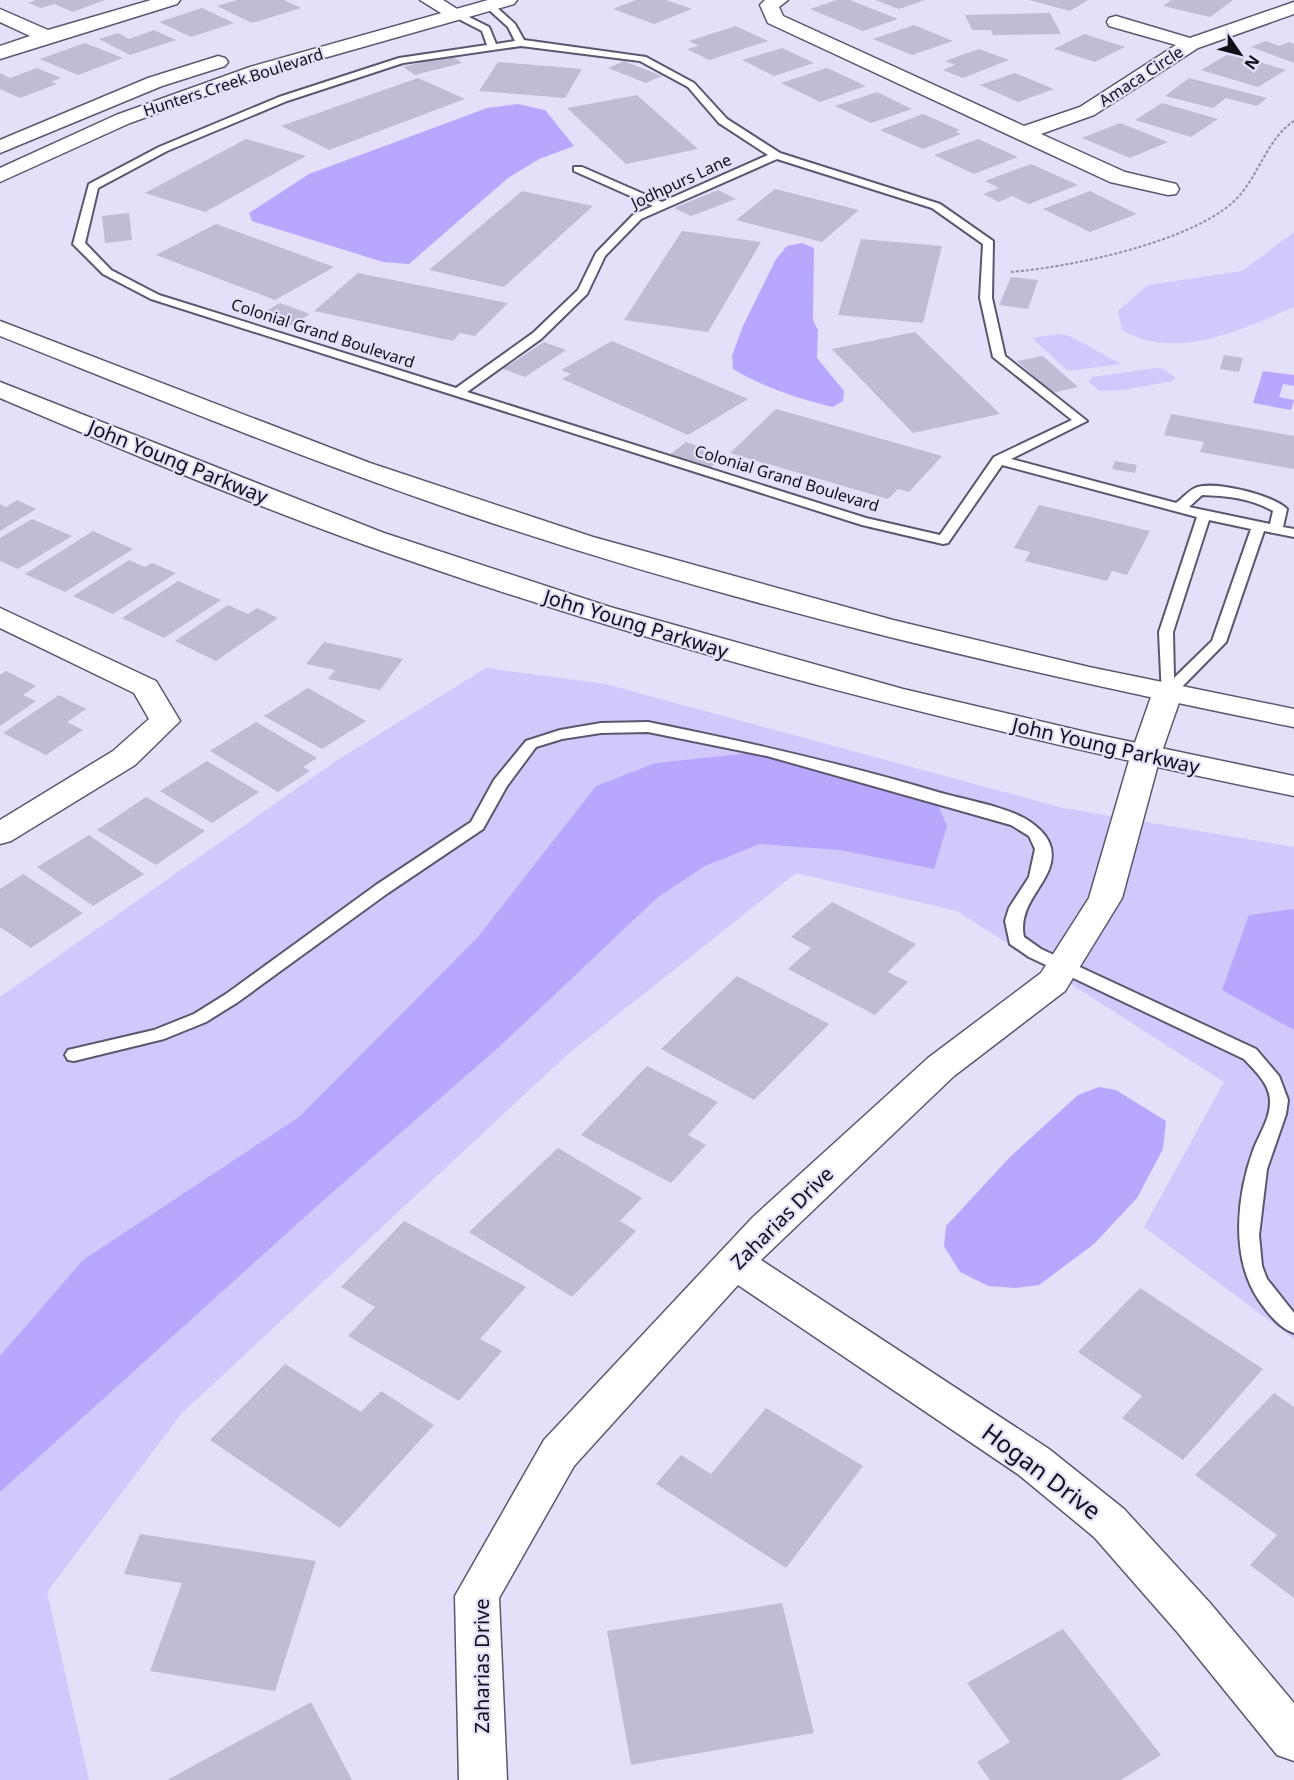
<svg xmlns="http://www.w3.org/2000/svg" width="1294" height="1780" viewBox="0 0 1294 1780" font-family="'Noto Sans',sans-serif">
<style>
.green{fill:#d1c8fb}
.water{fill:#b9a7fd}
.building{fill:#c0bcd5}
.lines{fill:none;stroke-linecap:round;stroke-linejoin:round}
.lane-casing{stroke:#5b576e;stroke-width:4}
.street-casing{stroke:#5b576e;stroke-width:3}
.secondary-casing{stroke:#5b576e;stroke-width:3}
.highway-casing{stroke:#5b576e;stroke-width:3}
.path{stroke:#928fa2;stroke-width:2;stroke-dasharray:3 2;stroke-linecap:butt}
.lane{fill:#fff;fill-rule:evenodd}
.street{fill:#fff;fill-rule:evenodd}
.secondary{fill:#fff;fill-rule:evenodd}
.highway{fill:#fff;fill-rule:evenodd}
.labels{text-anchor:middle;stroke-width:4.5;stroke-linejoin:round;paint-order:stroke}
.far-street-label{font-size:16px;fill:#100f17;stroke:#e4e0fa}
.street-label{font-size:20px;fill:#100f17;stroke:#e4e0fa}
.near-street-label{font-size:24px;fill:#100f17;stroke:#e4e0fa}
</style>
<rect width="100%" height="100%" fill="#e4e0fa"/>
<path class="green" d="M1294 232V307C1242 329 1176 362 1122 330L1118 311 1148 285 1242 271Z
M1059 334 1070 336 1121 364 1068 371 1032 338Z
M1156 368 1163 369 1175 377 1173 381 1123 390 1099 391 1089 382 1092 377Z
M486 668 605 684 1063 808 1294 847V1339L1144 1227 1224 1082 957 911 796 873 568 1054 182 1413 47 1592 89 1780H0V997L336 761Z"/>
<path class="water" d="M518 104 545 110 574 146 539 159 508 178 409 264 383 262 252 221 249 213 309 174 487 108Z
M802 243 814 248 813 320 818 330 817 358 844 391 843 401 833 407C797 398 765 388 733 369L732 356 742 328 776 259 787 246Z
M1263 371 1294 375V386L1283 384 1279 397 1294 400 1291 410 1253 403Z
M760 752 855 776 938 805 947 826 934 869 840 850 760 844 705 866 658 897 499 1047 327 1197 0 1492V1356L83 1260 299 1117 478 937 596 786 656 763Z
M1294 909V1030L1222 990 1249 915Z
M1099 1087 1116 1090 1166 1121 1163 1149 1137 1198 1094 1244 1039 1285 1016 1288 988 1286 960 1272 944 1246 946 1226 1010 1157 1078 1095Z"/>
<path class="building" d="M36 0H105L73 12 54 4 41 8 28 3Z
M237 0H284L301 8 252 23 217 6Z
M636 0H666L692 9 654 24 613 9Z
M837 0H850L898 19 863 31 810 9Z
M875 0H925L899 9Z
M1029 0H1088L1070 11Z
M1171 0H1233L1210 17 1163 6Z
M202 8 234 23 191 37 159 22Z
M1050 13 1061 34 993 35 991 30H972L965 15Z
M914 25 953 41 912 55 873 39Z
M736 26 768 41 709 60 687 49 699 46 689 41Z
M154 30 176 40 130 55 99 39 118 33 129 39Z
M1084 34 1125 47 1095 62 1054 49Z
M1266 41 1279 46 1289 42 1294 44V63L1251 47Z
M85 43 123 58 78 75 40 59Z
M782 48 814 63 774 76 742 60Z
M979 49 1009 60 963 78 943 70 955 65 945 61Z
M1230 53 1286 70 1258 87 1201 70Z
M451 55 462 63 415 75 403 67Z
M624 61 662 76 646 83 608 68Z
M498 62 582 69 565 98 479 91Z
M37 68 61 78 51 82 57 84 20 98 0 89V73L10 78Z
M827 68 866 86 820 102 781 83Z
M1015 73 1054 89 1018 102 980 85Z
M418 78 465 99 329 150 281 126Z
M1189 78 1267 98 1257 106 1226 98 1213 108 1165 96Z
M877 92 912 109 871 123 835 106Z
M637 95 698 149 626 164 567 108Z
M1162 103 1218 119 1191 137 1135 120Z
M923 114 960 130 956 132 961 134 923 149 880 130Z
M1120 123 1168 142 1130 158 1082 138Z
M246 139 306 156 205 212 145 193Z
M978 139 1018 157 974 174 934 155Z
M1031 164 1078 185 1029 204 1012 196 999 202 983 194 999 188 985 181Z
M775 189 859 210 822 242 736 220Z
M718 190 736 199 691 216 674 208Z
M522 191 593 206 504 287 429 270Z
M1090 191 1137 214 1090 232 1043 209Z
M129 213 132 240 105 243 102 216Z
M216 224 334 267 275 300 156 255Z
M682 231 761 242 708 332 624 320Z
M861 239 942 246 923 323 838 315Z
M358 273 508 303 475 336 460 333 453 341 314 311Z
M1011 277 1038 280 1028 309 999 305Z
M280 303 310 314 289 326 259 315Z
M915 332 1000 414 913 433 832 349Z
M612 341 748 399 688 435 562 379 571 374 561 370Z
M544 342 566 350 525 377 503 369Z
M1224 355 1243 358 1239 372 1220 369Z
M1043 356 1078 387 1052 393 1017 361Z
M776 409 942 456 909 492 898 489 888 499 730 453Z
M1171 414 1294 436V469L1200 452 1204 442 1164 435Z
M686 442 725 456 707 470 668 456Z
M1115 461 1137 465 1135 473 1112 469Z
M17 500 36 509 0 531V504L6 507Z
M1039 505 1150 531 1127 575 1112 571 1107 581 1025 561 1030 552 1014 548Z
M32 519 72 536 18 569 0 561V538Z
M93 531 133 549 65 592 25 574Z
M129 560 145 567 152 563 176 573 113 614 73 596Z
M178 581 221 600 164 638 122 618Z
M228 605 248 614 257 608 278 618 216 661 175 641Z
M324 642 403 659 380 690 328 679 335 670 306 664Z
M6 671 36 686 23 695 36 701 0 726V675Z
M308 688 366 721 322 749 264 716Z
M59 695 86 709 67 722 83 730 46 755 3 733Z
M256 722 317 758 303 767 310 771 278 792 210 751Z
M207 761 259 792 212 823 160 791Z
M146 797 205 831 156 865 97 830Z
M89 835 144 874 93 906 37 867Z
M23 874 83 913 31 948 0 927V889Z
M832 902 916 944 888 972 908 982 875 1015 788 969 811 948 791 937Z
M737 976 829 1024 754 1100 661 1049Z
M647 1066 718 1102 688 1135 706 1145 671 1183 581 1135Z
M558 1148 642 1198 620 1221 636 1231 572 1297 469 1232Z
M404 1221 526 1287 480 1339 502 1351 459 1401 348 1336 375 1307 341 1287Z
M1140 1288 1263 1369 1183 1460 1122 1418 1142 1396 1078 1352Z
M285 1364 361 1412 381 1391 434 1425 340 1528 210 1440Z
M1274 1393 1294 1407V1598L1250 1565 1277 1535 1195 1475Z
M766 1408 863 1466 786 1568 656 1484 681 1455 711 1474Z
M140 1534 316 1561 275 1691 150 1671 182 1583 124 1574Z
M782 1603 814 1733 631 1765 607 1631Z
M1063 1629 1161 1755 1121 1780H990L977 1762 1010 1742 967 1683Z
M311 1702 352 1780H167Z"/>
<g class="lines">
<g class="lane-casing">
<path id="lane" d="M486 3H492L515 24 524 40 646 57 694 83 727 119 780 153 940 204 993 241 992 298 1005 356 1087 421 1011 459 1176 503C1182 499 1188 491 1195 488 1212 480 1274 495 1287 509L1283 527 1294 529V537L1264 531 1226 642 1172 697H1162L1159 632 1197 517 1002 465 948 543 943 544 862 525 151 299 103 274 73 244 89 184 159 147 279 97 399 58 487 45 482 31 453 16V12H459L489 27 496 44 515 41 508 27 486 7ZM521 46 640 61 688 87 719 123 768 155 662 202 582 167H574V171L653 206 633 215 596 253 578 290 533 333 456 388 159 295 111 270 85 243 98 188 167 151 287 101 403 63ZM777 159 932 208 983 244 980 298 993 357 1072 420 994 457 940 535 866 518 467 392 541 339 587 294 605 256 641 219ZM1202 495C1227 496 1251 498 1273 511L1270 524 1189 507ZM1209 520 1251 529 1212 641 1174 678 1173 632Z
M648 722C747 742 845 764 941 793 966 800 1002 806 1024 818 1036 825 1048 835 1051 848 1058 880 1016 900 1024 937L1041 949 1256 1049 1279 1076 1288 1100 1286 1114 1267 1169 1259 1235 1262 1266 1267 1279 1294 1313V1333C1279 1328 1267 1312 1258 1299 1230 1256 1237 1194 1254 1148 1260 1133 1271 1117 1270 1100 1269 1083 1255 1071 1244 1059L1029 957 1010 944 1005 921 1009 908 1029 877 1035 849 1029 836 1011 825 767 756 648 732 601 733 562 739 536 747 507 786 483 829 388 893 238 1002 206 1022 164 1039 74 1061 68 1060 65 1055 68 1050 154 1030 194 1014 226 994 376 885 471 822 494 780 526 741 560 730 601 723Z"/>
</g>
<g class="street-casing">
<path id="street" d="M151 0H180L177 4 0 59V46L30 36 0 22V9L48 30Z
M420 0H443L465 14 463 18H449Z
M765 0H788L779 7 783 16 1024 126 1080 107 1176 45 1109 26 1107 22 1109 18 1116 16 1190 38 1294 2V14L1198 48 1094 115 1041 134 1125 172 1176 184 1179 189 1176 194 1168 195 1110 182 768 23 760 5Z
M0 608 156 681 180 721 135 765 11 841 0 844V820L113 751 149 719 134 693 0 628Z
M1167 685 1178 688 1182 694 1160 757 1122 898 1065 991 954 1076 761 1260 1049 1449 1124 1509 1210 1603 1294 1703V1761L1277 1755 1178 1633 1094 1537 1019 1475 738 1285 574 1466 499 1598 507 1780H459L455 1596 544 1440 753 1217 928 1058 1041 973 1089 898 1130 757 1152 694 1156 688Z"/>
</g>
<g class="secondary-casing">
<path id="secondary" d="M488 0H517L514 4 264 75 130 123 0 182V168L116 115 250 67Z
M218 56 225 58 228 62 225 66 162 86 0 153V140L148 78Z"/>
</g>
<g class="highway-casing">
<path id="highway" d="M0 321 370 463 593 537 893 620 1089 667 1294 709V727C1016 671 739 606 471 516 311 462 156 398 0 336Z
M0 382 384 533 610 607 903 689 1094 734 1294 776V796C1003 736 713 665 431 568 285 519 142 458 0 398Z"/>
</g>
<path class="path" d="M1011 272C1071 267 1185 243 1231 204 1258 181 1265 140 1294 121"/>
<use href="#lane" class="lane"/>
<use href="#street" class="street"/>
<use href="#secondary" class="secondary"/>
<use href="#highway" class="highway"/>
</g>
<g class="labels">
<g class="far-street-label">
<text transform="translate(1141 76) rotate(-33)" y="6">Amaca Circle</text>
<text transform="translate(233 82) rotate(-18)" y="6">Hunters Creek Boulevard</text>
<text transform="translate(681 181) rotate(-25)" y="6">Jodhpurs Lane</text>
<text transform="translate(323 333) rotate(18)" y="6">Colonial Grand Boulevard</text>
<text transform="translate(787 478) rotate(17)" y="6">Colonial Grand Boulevard</text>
</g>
<g class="street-label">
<text transform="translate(178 462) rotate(22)" y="7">John Young Parkway</text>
<text transform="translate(636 624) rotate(17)" y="7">John Young Parkway</text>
<text transform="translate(1106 746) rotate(13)" y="7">John Young Parkway</text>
<text transform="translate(782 1218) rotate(-45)" y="7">Zaharias Drive</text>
<text transform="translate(482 1666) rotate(-90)" y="7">Zaharias Drive</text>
</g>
<g class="near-street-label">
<text transform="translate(1041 1472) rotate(37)" y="8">Hogan Drive</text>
</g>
</g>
<g transform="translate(1240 54) rotate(125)" stroke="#e4e0fa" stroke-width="4.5" paint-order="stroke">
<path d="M0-4.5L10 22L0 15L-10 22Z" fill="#100f17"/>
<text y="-9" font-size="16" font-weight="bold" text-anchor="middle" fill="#100f17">N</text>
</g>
</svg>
